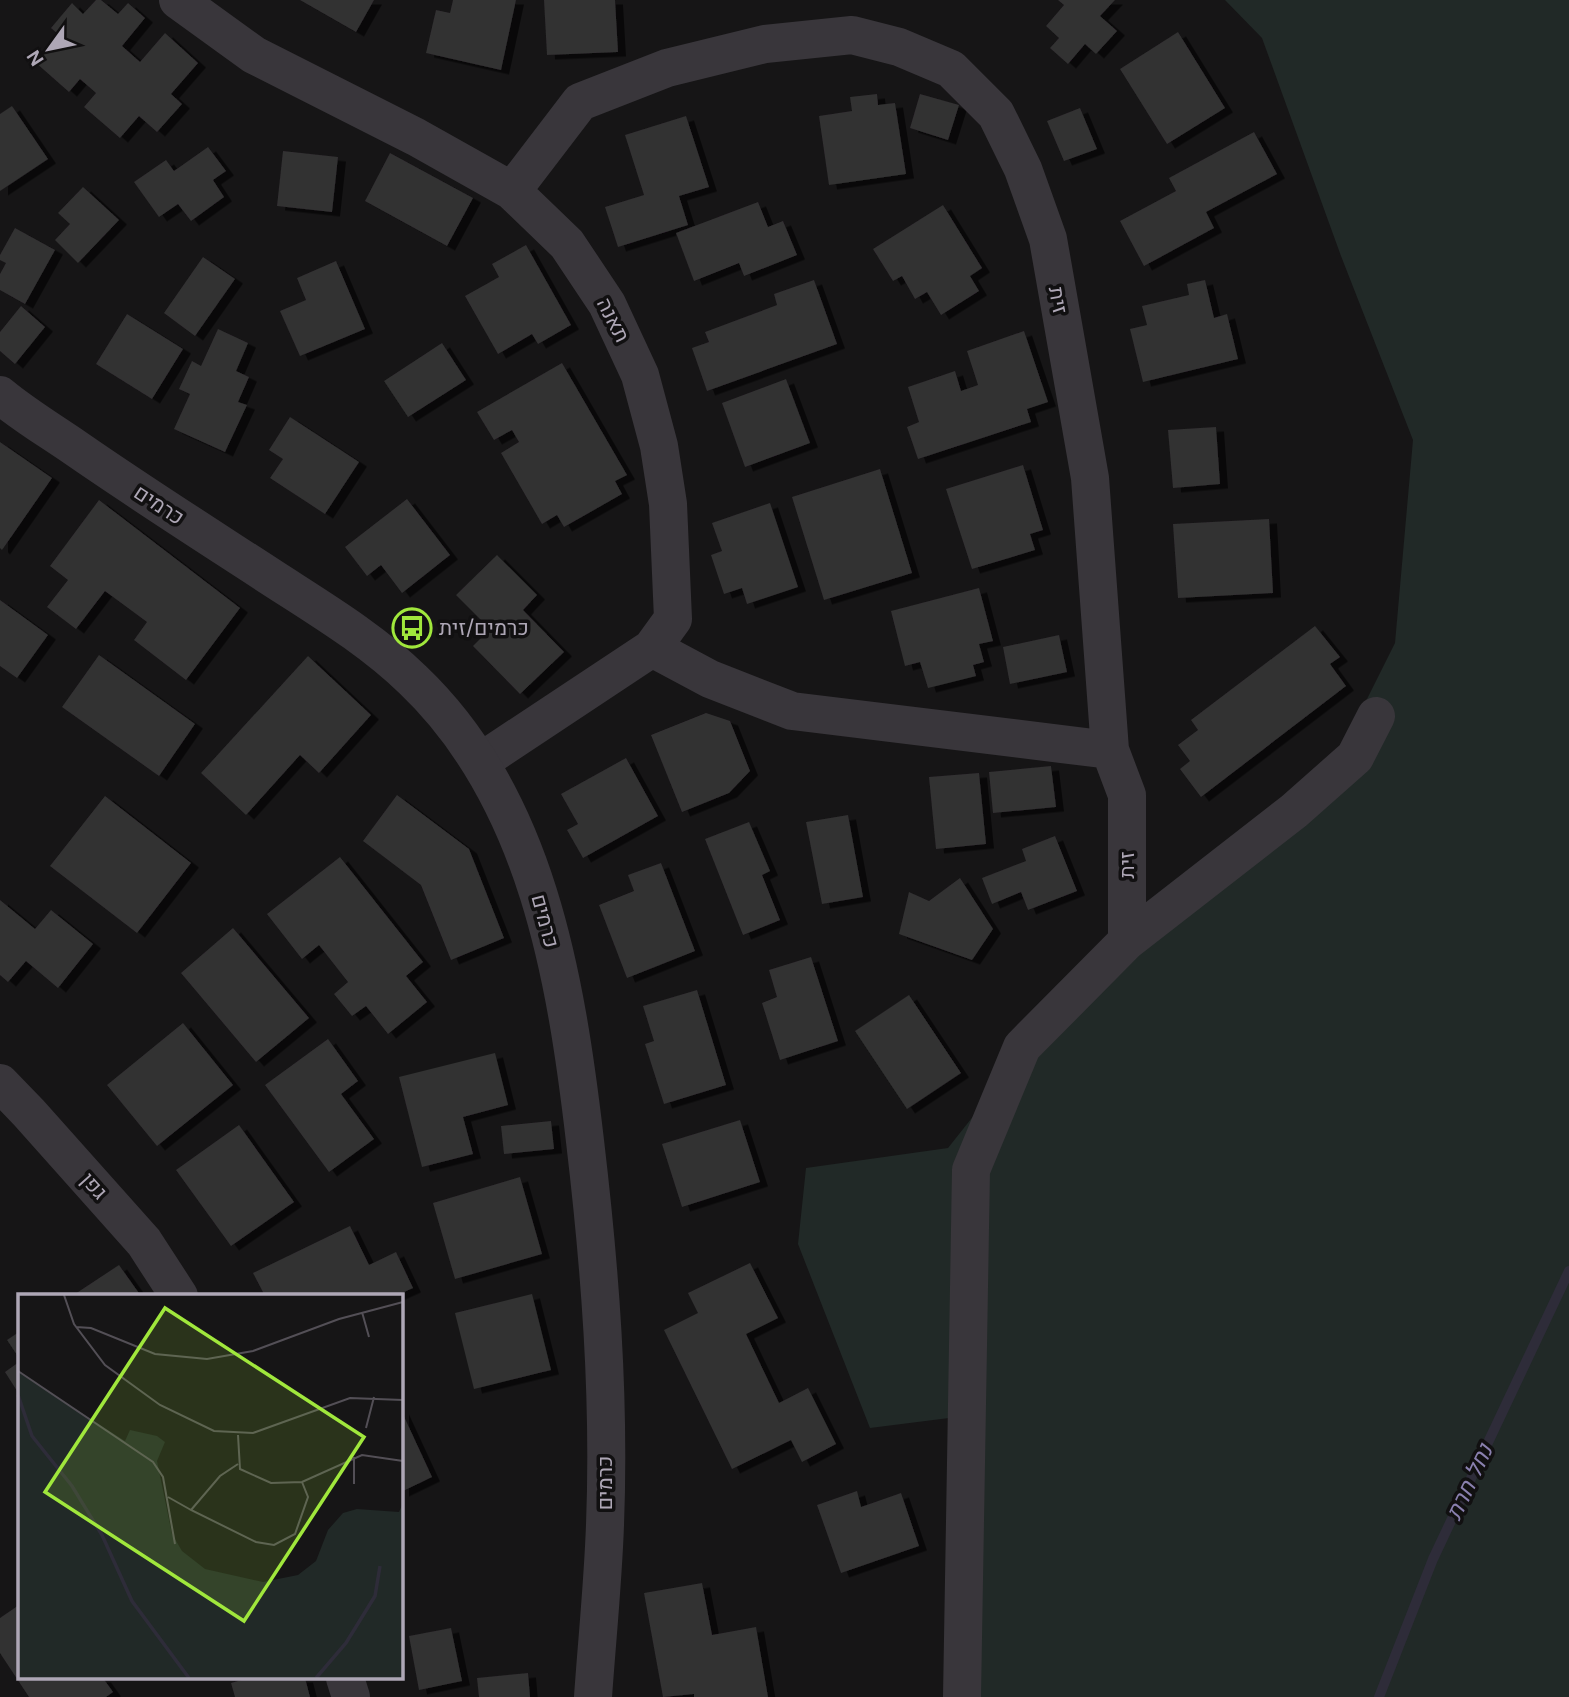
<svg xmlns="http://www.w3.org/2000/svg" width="1569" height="1697" viewBox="0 0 1569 1697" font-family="'DM Sans',Heebo,sans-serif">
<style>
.green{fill:#212927}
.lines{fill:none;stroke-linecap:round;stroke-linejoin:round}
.stream{stroke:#2e2c39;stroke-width:10}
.building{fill:#323032;filter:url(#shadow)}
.minor{stroke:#39363b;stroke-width:38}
.tertiary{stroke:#39363b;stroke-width:38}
.labels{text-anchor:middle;stroke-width:7;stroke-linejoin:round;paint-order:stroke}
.street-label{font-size:21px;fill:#aea7b6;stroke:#111011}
.poi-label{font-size:21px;fill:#aea7b6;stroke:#111011;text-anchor:start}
.water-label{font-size:23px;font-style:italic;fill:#8a80af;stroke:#111011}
.inset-river{fill:none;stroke:#2e2c39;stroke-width:3.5}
.inset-road{fill:none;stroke:#534f56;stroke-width:2}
.view{fill:#a0e73c;fill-opacity:0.15;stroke:#a0e73c;stroke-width:3.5}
.inset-edge{fill:none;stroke:#aea7b6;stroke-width:3.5}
</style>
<defs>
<filter id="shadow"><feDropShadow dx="8" dy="4.5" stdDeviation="0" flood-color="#0009"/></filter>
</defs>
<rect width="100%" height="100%" fill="#161516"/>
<path class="green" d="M1225 0H1569V1697H957V1417L870 1428 798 1244 806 1168 948 1148 994 1090 1329 775 1395 643 1413 440 1341 256 1262 38Z"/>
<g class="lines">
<path class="stream" d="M1379 1697 1433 1559 1569 1271"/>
</g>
<path class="building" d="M96 0H101L118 14 128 3 145 18 122 46 140 62 165 33 198 63 171 94 182 104 157 132 139 116 120 138 84 107 96 93 80 79 69 92 35 62 59 35 51 28 72 3 83 14Z
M300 0H374L356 32Z
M453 0H516L501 70 426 53 436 10 450 13Z
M544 0H615L618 52 547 55Z
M1058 0H1115L1100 16 1117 31 1096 54 1085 44 1068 64 1050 48 1059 38 1046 26 1064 5Z
M1178 32 1225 108 1167 144 1120 69Z
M877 94 878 105 895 103 906 174 829 185 819 116 852 111 850 97Z
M920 94 959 105 948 140 910 128Z
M12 106 48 159 0 191V114Z
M1080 108 1097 149 1064 161 1047 121Z
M686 116 709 187 679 196 688 225 618 247 605 207 644 195 625 135Z
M1254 132 1277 174 1206 212 1214 228 1144 266 1120 221 1176 191 1169 178Z
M208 147 226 171 213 180 224 197 191 221 178 204 159 217 134 182 166 160 174 171Z
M283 151 338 157 332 212 277 206Z
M390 153 473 198 447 246 365 201Z
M83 187 119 220 78 263 55 240 70 224 58 213Z
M758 202 768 227 783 221 797 255 744 276 739 263 694 281 676 233Z
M943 205 982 268 970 276 979 291 941 315 927 292 915 299 902 276 893 281 873 249Z
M15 228 55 250 25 304 0 290V274L6 263 0 260V255Z
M526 245 571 325 538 344 532 334 498 354 465 296 499 277 492 264Z
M203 257 235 279 195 336 164 313Z
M336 261 365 329 300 356 280 311 306 300 297 278Z
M814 280 837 344 707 391 692 348 709 342 705 332 777 305 774 294Z
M1205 280 1214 318 1227 314 1238 359 1143 382 1130 329 1147 325 1142 306 1189 295 1187 284Z
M21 306 45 327 15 364 0 351V332Z
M127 314 183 349 152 399 96 364Z
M218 329 248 343 236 371 249 377 238 402 247 405 225 452 174 429 190 394 179 389 192 361 201 366Z
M1024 331 1048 402 1027 409 1031 422 918 459 907 427 919 422 908 387 955 371 961 391 978 385 967 351Z
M442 343 466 380 408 417 384 381Z
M562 363 627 475 615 481 622 494 564 527 557 515 542 524 501 453 519 442 512 430 494 440 477 412Z
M786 379 810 443 745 467 722 403Z
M290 417 359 462 325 514 270 478 283 459 269 450Z
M1216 427 1220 484 1173 488 1168 430Z
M0 442 52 478 2 550 0 548Z
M1023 465 1043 530 1030 534 1035 550 972 569 946 489Z
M880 469 912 573 824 600 792 497Z
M407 499 450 555 402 593 381 565 367 576 345 547Z
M99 500 240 608 186 680 134 640 147 622 105 591 76 629 47 607 68 580 50 566Z
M770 503 798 587 747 604 742 588 724 594 711 555 722 551 712 523Z
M1269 519 1273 593 1178 598 1173 524Z
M497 555 537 595 523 610 564 652 520 694 473 646 490 629 456 595Z
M979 588 993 641 979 644 984 662 973 665 976 676 928 688 920 662 905 666 891 611Z
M0 600 48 635 17 678 0 666Z
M1315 626 1340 657 1330 664 1346 686 1201 797 1180 769 1190 761 1178 745 1198 730 1191 720Z
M1059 635 1067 672 1010 684 1003 647Z
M99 655 195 724 159 776 62 707Z
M308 656 371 715 319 773 300 755 246 815 201 773Z
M706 713 730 721 750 771 729 793 682 812 651 735Z
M626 758 658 816 583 858 567 830 578 824 561 794Z
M1051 766 1056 807 993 813 989 772Z
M979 773 986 844 936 849 929 777Z
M397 795 469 849 504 938 451 960 421 885 363 841Z
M105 796 191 863 137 933 50 866Z
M848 815 863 897 822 904 806 822Z
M749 822 770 871 762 875 780 920 743 935 705 839Z
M1055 836 1077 891 1028 910 1021 892 992 904 982 878 1026 861 1022 849Z
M340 857 423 962 406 976 427 1002 388 1034 366 1006 352 1016 334 994 348 982 319 945 302 959 267 914Z
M661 863 695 951 627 978 599 905 634 891 628 875Z
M960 878 993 929 972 960 899 934 909 892 929 901Z
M0 900 35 929 51 910 93 944 58 988 26 961 8 982 0 975Z
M233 928 309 1018 256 1062 181 973Z
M811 957 838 1041 780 1060 762 1003 777 997 769 970Z
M697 990 726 1085 664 1104 645 1044 654 1041 643 1006Z
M909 995 961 1073 907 1109 855 1031Z
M183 1023 233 1085 157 1146 107 1085Z
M328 1039 358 1081 341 1094 374 1139 329 1172 265 1085Z
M495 1053 508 1105 463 1117 473 1154 422 1167 399 1077Z
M740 1120 760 1182 682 1207 662 1144Z
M551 1121 554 1149 504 1154 501 1126Z
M239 1125 294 1202 231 1246 176 1170Z
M520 1177 542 1254 455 1279 433 1203Z
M350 1226 369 1265 396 1252 413 1288 395 1296H265L253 1273Z
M750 1263 778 1318 746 1334 779 1403 808 1388 836 1444 802 1462 791 1440 732 1469 664 1330 698 1313 688 1293Z
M119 1265 141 1296H72Z
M532 1294 551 1370 474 1389 455 1313Z
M19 1332V1358L7 1340Z
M19 1362V1394L5 1372Z
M401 1410 432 1477 401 1492Z
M857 1491 861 1507 901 1493 919 1546 841 1573 817 1505Z
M702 1583 712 1635 756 1627 768 1697H694V1694L663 1697 644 1593Z
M19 1605V1678H103L113 1692 106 1697H29L0 1653V1618Z
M451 1628 462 1681 419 1690 409 1636Z
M528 1673 530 1697H479L477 1678Z
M248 1678H305L310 1697H235L231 1683Z"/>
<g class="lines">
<path class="minor" d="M178 0 254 55 416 137 512 191 567 244 607 304 640 375 659 446 668 504 673 619 652 648 480 762
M512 191 580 102 667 68 765 44 852 35 899 47 951 69 996 114 1023 169 1048 239 1090 478 1110 750 792 711 710 679 652 648
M1110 750 1127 795V941
M0 1083 29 1113 144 1242 179 1296
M345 1678 351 1697
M962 1697 971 1170 1022 1047 1127 941 1294 811 1355 757 1376 716"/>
<path class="tertiary" d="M0 395C24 415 51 431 77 449 142 494 208 536 274 579 322 610 372 640 413 680 537 798 566 978 585 1141 600 1268 610 1396 605 1525 603 1582 597 1640 593 1697"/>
</g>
<defs>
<g id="bus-ring" transform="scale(2.0125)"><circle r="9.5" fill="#111011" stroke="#a0e73c" stroke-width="1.5"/><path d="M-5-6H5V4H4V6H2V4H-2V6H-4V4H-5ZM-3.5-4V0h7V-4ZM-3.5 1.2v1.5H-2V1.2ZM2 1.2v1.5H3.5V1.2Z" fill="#a0e73c"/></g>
</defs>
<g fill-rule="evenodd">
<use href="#bus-ring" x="412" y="628"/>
</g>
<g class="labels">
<g class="street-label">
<text transform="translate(1058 300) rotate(80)" y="7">זית</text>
<text transform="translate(613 320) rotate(63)" y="7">תאנה</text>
<text transform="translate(159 505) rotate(33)" y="7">כרמים</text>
<text transform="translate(1127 865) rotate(-90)" y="7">זית</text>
<text transform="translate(545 921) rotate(75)" y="7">כרמים</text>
<text transform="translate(94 1186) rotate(48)" y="7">גפן</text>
<text transform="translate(605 1483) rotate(-90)" y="7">כרמים</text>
</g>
<g class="poi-label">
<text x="439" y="635">כרמים/זית</text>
</g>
<g class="water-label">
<text transform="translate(1469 1482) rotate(-65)" y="8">נחל חרת</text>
</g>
</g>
<g transform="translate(18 1294)">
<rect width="385" height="385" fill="#161516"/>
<path d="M0 78 107 147 112 136 139 142 147 148 139 167 154 240 164 257 187 275 245 288 280 281 298 267 310 236 325 219 339 215 381 218 385 209V384H0Z" fill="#212927"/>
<path class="inset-river" d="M0 101 14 142 54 192 84 241 114 307 171 384M298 384 328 349 357 302 362 272"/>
<path class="inset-road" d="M46 1 56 30 87 71 142 111 196 137 235 139 332 104 385 106M344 18 351 43M58 33 73 34 137 60 189 65 235 57 321 25 385 8M0 77 135 168 145 183 157 250M348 134 356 103M220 141 222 175 253 189 284 188 344 161 385 167M336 163V190M220 170 202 182 173 216 238 248 256 251 277 240 290 203 284 188M150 203 173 216"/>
<path class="view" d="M147 14 346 143 226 327 27 198Z"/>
<rect width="385" height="385" class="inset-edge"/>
</g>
<g transform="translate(49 49) rotate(237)" stroke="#111011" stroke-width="5" paint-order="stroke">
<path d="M0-5L12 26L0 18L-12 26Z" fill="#aea7b6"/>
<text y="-10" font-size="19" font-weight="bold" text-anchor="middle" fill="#aea7b6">N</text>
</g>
</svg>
